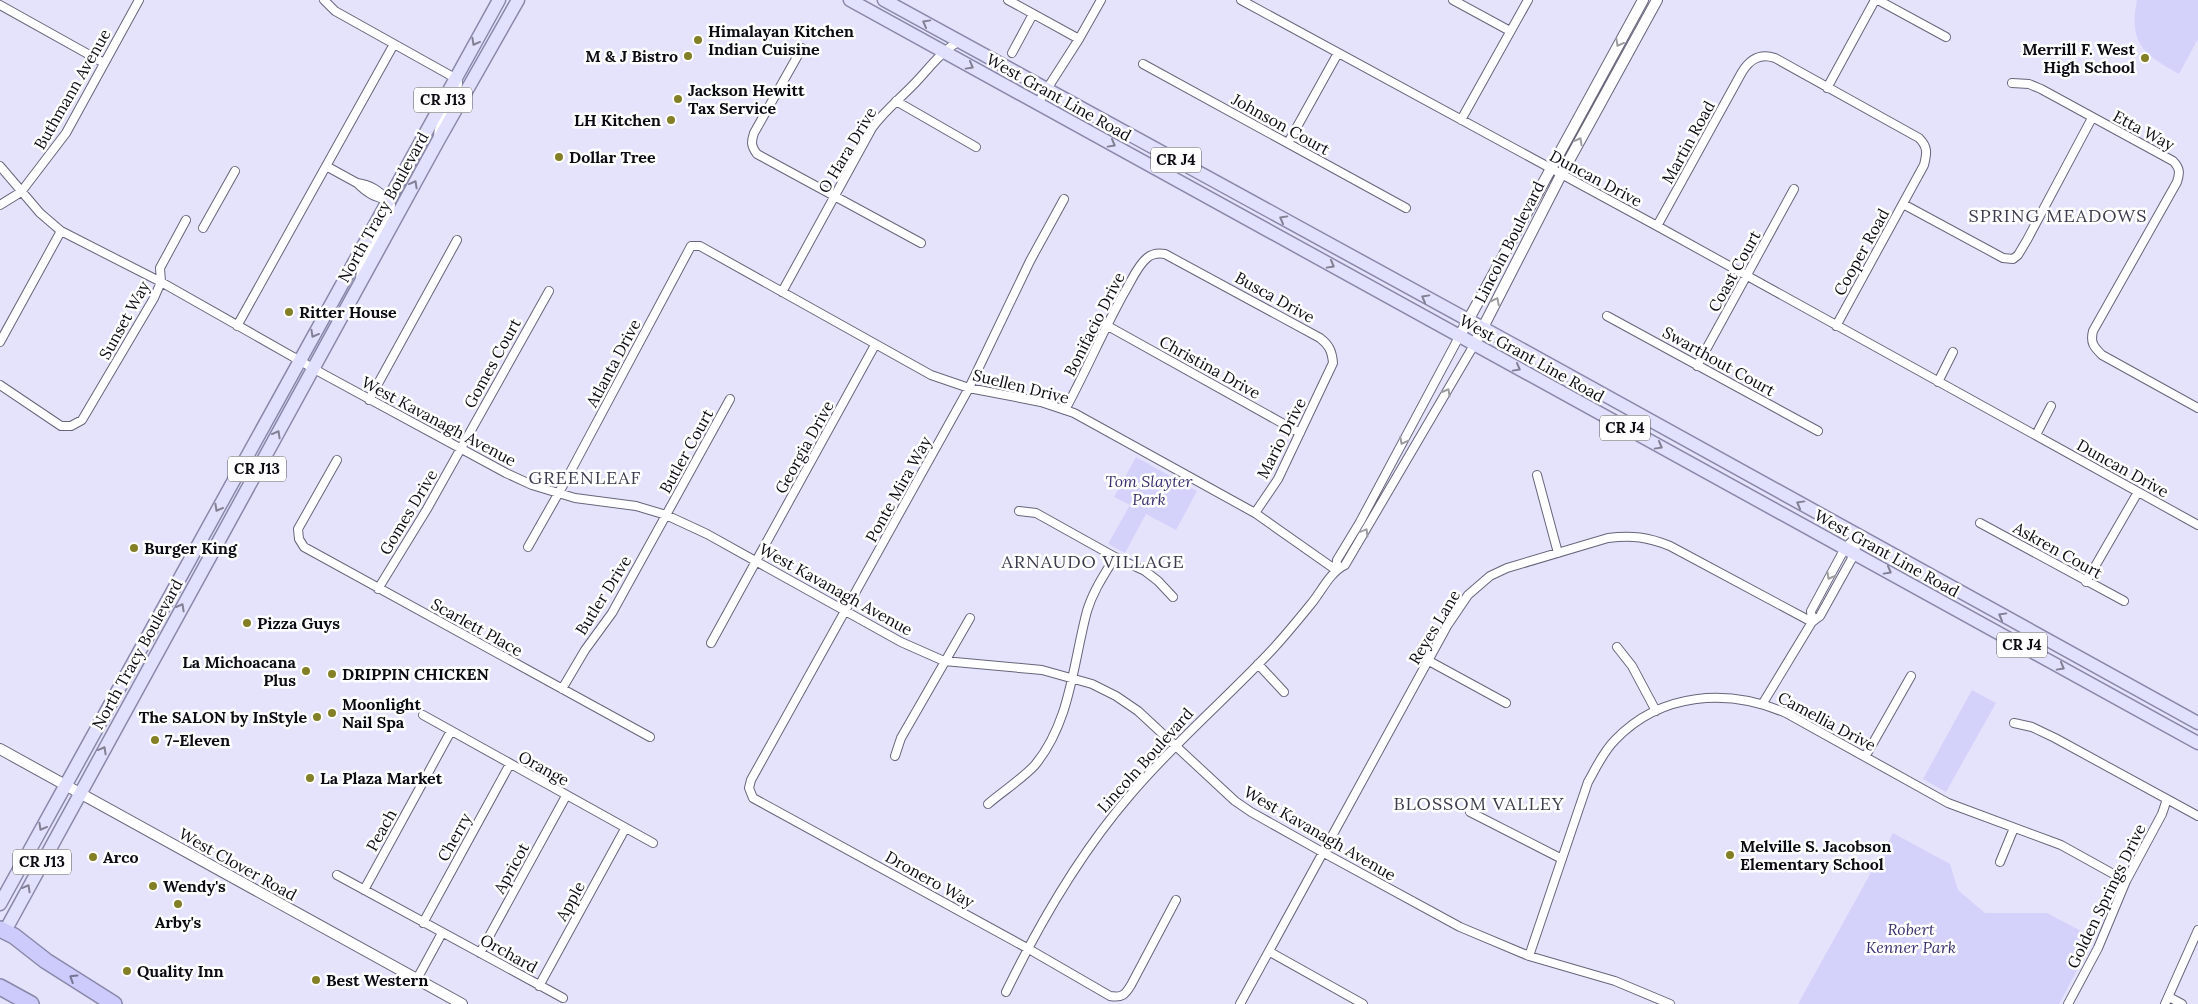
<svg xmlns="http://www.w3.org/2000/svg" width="2198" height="1004" viewBox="0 0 2198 1004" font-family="Lora,serif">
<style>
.green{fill:#d4d2fb}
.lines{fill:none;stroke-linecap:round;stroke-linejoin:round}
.minor-casing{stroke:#66657a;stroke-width:10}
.tertiary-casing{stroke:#66657a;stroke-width:12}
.primary-casing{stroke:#8988aa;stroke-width:15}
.motorway-casing{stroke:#8988aa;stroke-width:18}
.minor{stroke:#fff;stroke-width:8}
.tertiary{stroke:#fff;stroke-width:10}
.primary{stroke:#e1e0fd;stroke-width:12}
.motorway{stroke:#cdcbfb;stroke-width:15}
.oneway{stroke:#818094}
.oneway2{stroke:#9d9da1}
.oneway3{stroke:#767593}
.poi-dot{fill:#827f27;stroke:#fff;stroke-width:2}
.labels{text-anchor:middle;stroke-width:5;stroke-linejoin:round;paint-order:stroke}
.shield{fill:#fff;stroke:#54545a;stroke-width:1}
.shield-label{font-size:15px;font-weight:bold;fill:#0b0b13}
.poi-label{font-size:16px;font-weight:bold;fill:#0b0b13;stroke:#fff;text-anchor:start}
.street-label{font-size:16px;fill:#0b0b13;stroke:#fff}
.park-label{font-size:16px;font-style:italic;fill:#39306d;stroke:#fff}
.neighbourhood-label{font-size:18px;letter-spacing:1px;fill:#3d3c4f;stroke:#fff}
</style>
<rect width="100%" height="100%" fill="#e4e3fb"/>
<path class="green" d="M2137 0H2198V39L2179 74C2144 55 2128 43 2137 0Z
M1136 457 1197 491 1176 530 1146 514 1125 553 1108 544 1130 505 1114 497Z
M1972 690 1996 703 1946 792 1923 779Z
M1893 833 1950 864 1958 890 1985 913H2047L2094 938 2059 1004H1798Z"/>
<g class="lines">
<g class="minor-casing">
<path id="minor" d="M324 0 335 11 455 78 458 82C459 102 437 117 438 139
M1008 0 1079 39
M1241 0 1657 226 2198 525
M1453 0 1510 31
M1878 0 1946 37
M0 5 104 63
M802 48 754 133C751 142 751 146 757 154L921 243
M1012 53 1033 14
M1143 64 1406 208
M2012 83 2029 84 2041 89 2173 161C2180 168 2180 173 2177 182L2093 331C2090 343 2094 347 2102 355L2198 408
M1827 88 1875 0
M896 101 976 147
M1038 103 1079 39 1101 0
M1461 120 1528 0
M1288 143 1338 53
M0 166 40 213 61 231 161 282 325 375 506 473 532 485 575 498 636 506 666 515 707 534 901 642 944 661 1042 670 1092 684 1116 696 1138 711 1235 801 1251 812 1324 853 1460 927 1529 956 1615 981 1670 1004
M326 166 357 183
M357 183C371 185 378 190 388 200 374 197 367 193 357 183Z
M1064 199 1030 261 969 388 751 780 749 788 753 798 1027 948 1110 996C1122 998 1125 995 1131 985L1176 900
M1903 204 2003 258 2013 259 2018 255 2027 240 2092 118
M0 205 21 192 66 133 139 0
M1657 226 1742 72C1750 59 1760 53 1775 58L1919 138C1928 147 1927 153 1924 165L1836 326
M203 228 235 171
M360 278 363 263 390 213 391 205 388 200
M782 292 872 128C885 110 901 98 916 82 930 67 941 52 959 41
M1607 316 1818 431
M1106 325 1300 433
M237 326 394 44
M0 342 61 231
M1697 366 1794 189
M1938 382 1953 352
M0 385 61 426H71L82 420 154 298 161 282 160 268 186 220
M369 400 457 240
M1065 410C1086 371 1103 331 1124 293 1131 282 1137 266 1147 258 1153 253 1159 253 1165 254L1320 338C1329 345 1332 351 1333 363L1278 479 1255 513
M2036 435 2051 406
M337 460 298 529 299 539 304 547 650 737
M1537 475 1558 553
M1019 511 1036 513 1115 557 1145 571 1158 581 1173 597
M1980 523 2124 601
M528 547 566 480 691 246H700L931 375 969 388 1041 402 1074 413 1255 513 1336 570
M1336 570 1337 560 1360 522 1459 337
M2086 582 2138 492
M378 589 427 509 549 291
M1812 622 1811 611 1845 548 1857 536
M711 643 875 345
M1617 647 1632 666 1656 711
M1429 661 1506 703
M1258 664 1284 692
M562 689 585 650 612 613 730 399
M1763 703 1812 622 1820 616 1855 553 1857 536
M423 715 653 843
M2014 723 2032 727 2055 738 2198 816
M895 756 901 738 970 618
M1865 757 1911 676
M988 804C1003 791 1022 779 1035 765 1071 721 1073 663 1087 611 1093 591 1104 575 1115 557
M1470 812 1562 859
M2000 862 2014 828
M337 875 563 998
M364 890 451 731
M423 923 510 764
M1270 952 1363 1004
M480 953 566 796
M1529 956 1588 782C1596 768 1603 752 1615 740 1661 692 1728 688 1786 713L1948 803 2061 845 2126 881
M417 979 442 933
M539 986 625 829
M1006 992C1040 922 1080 853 1131 794 1174 743 1226 699 1271 651 1285 636 1298 620 1311 604 1322 591 1329 573 1345 565L1474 345
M2169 997 2182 1004
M1240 1004 1447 626 1468 595 1490 576 1507 568 1608 538C1632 535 1648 537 1670 546L1812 622
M2068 1004 2098 948 2126 881 2162 814 2167 799
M2165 1004 2198 930"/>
</g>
<g class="tertiary-casing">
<path id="tertiary" d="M1459 337 1643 0
M1474 345 1561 175 1657 0
M0 749 462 1004"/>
</g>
<g class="primary-casing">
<path id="primary" d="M850 0 2198 743
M884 0 1543 361 2198 723
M0 904 499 0
M5 931 438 141 518 0"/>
</g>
<g class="motorway-casing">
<path id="motorway" d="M0 929 14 936 46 961 114 1004
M0 987 31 1004"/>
</g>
<use href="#minor" class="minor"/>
<use href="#tertiary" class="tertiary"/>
<use href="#primary" class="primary"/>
<use href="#motorway" class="motorway"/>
</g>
<defs><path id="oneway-chevron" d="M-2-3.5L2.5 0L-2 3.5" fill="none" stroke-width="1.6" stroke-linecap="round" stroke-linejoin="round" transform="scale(1.25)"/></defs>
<g class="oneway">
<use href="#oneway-chevron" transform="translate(926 23) rotate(-151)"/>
<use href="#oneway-chevron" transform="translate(475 42) rotate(119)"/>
<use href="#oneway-chevron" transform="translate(970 66) rotate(29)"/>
<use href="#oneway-chevron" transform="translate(1112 144) rotate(29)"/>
<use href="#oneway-chevron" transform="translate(414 184) rotate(-61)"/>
<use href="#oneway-chevron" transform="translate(1283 219) rotate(-151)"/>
<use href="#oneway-chevron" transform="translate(1331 265) rotate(29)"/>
<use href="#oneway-chevron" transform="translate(1425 298) rotate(-151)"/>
<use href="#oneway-chevron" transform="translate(314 334) rotate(119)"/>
<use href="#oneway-chevron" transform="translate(1517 368) rotate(29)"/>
<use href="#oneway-chevron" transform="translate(277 434) rotate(-61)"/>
<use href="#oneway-chevron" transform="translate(1659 446) rotate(29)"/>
<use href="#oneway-chevron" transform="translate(1800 504) rotate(-151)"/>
<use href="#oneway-chevron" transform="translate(218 508) rotate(119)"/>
<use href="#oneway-chevron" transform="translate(1888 571) rotate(29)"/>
<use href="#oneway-chevron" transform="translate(181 607) rotate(-61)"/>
<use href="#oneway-chevron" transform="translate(2002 616) rotate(-151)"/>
<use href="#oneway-chevron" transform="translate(2061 667) rotate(29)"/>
<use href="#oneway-chevron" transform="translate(103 750) rotate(-61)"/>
<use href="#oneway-chevron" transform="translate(42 827) rotate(119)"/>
<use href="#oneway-chevron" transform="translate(27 888) rotate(-61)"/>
</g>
<g class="oneway2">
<use href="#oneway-chevron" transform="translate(1619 43) rotate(119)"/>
<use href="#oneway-chevron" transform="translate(1579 141) rotate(-61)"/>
<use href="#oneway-chevron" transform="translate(1496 301) rotate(-63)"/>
<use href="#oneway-chevron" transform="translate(1447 392) rotate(-60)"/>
<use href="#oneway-chevron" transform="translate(1403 441) rotate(118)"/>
<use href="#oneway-chevron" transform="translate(1365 532) rotate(-59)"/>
<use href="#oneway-chevron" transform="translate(1830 576) rotate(118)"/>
</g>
<use class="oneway3" href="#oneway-chevron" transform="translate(73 978) rotate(-148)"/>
<g class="poi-dot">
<circle cx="698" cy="40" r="5"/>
<circle cx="688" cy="56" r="5"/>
<circle cx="2145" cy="58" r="5"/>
<circle cx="678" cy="99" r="5"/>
<circle cx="671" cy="120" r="5"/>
<circle cx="559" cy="157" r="5"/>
<circle cx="289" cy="312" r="5"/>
<circle cx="134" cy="548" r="5"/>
<circle cx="247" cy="623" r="5"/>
<circle cx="306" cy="671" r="5"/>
<circle cx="332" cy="674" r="5"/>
<circle cx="332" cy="713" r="5"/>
<circle cx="317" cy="717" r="5"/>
<circle cx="155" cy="740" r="5"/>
<circle cx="310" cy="778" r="5"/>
<circle cx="1730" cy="855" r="5"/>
<circle cx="93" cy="857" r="5"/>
<circle cx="153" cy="886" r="5"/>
<circle cx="178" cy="904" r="5"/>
<circle cx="127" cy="971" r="5"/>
<circle cx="316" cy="980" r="5"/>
</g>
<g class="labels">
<g class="shield">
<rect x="414" y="87.5" width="58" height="25" rx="4"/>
<rect x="1151" y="147.5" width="50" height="25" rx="4"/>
<rect x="1600" y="415.5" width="50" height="25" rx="4"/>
<rect x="228" y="456.5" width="58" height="25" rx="4"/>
<rect x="1997" y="632.5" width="50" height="25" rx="4"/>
<rect x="13" y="849.5" width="58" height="25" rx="4"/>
</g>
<g class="shield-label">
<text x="443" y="105">CR J13</text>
<text x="1176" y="165">CR J4</text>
<text x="1625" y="433">CR J4</text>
<text x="257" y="474">CR J13</text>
<text x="2022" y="650">CR J4</text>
<text x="42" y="867">CR J13</text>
</g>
<g class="poi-label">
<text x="708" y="37">Himalayan Kitchen<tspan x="708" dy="18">Indian Cuisine</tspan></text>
<text x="2135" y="55" text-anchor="end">Merrill F. West<tspan x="2135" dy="18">High School</tspan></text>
<text x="678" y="62" text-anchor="end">M &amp; J Bistro</text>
<text x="688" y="96">Jackson Hewitt<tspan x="688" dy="18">Tax Service</tspan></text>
<text x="661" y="126" text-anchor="end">LH Kitchen</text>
<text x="569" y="163">Dollar Tree</text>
<text x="299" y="318">Ritter House</text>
<text x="144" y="554">Burger King</text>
<text x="257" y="629">Pizza Guys</text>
<text x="296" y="668" text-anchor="end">La Michoacana<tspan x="296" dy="18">Plus</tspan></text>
<text x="342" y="680">DRIPPIN CHICKEN</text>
<text x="342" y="710">Moonlight<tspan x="342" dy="18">Nail Spa</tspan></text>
<text x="307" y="723" text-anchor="end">The SALON by InStyle</text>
<text x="165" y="746">7-Eleven</text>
<text x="320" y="784">La Plaza Market</text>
<text x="1740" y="852">Melville S. Jacobson<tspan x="1740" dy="18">Elementary School</tspan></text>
<text x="103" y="863">Arco</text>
<text x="163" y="892">Wendy's</text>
<text x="178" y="928" text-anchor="middle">Arby's</text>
<text x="137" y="977">Quality Inn</text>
<text x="326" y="986">Best Western</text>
</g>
<g class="street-label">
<text transform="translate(72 89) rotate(-60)" y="6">Buthmann Avenue</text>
<text transform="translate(1059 97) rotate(29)" y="6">West Grant Line Road</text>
<text transform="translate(1281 124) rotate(29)" y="6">Johnson Court</text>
<text transform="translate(2144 130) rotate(28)" y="6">Etta Way</text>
<text transform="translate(1688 142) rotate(-61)" y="6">Martin Road</text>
<text transform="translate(847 150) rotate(-59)" y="6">O Hara Drive</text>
<text transform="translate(1596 178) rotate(28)" y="6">Duncan Drive</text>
<text transform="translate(383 207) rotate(-61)" y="6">North Tracy Boulevard</text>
<text transform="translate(1509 242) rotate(-63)" y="6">Lincoln Boulevard</text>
<text transform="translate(1861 252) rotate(-61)" y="6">Cooper Road</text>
<text transform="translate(1734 271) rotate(-61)" y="6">Coast Court</text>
<text transform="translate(1275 297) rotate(29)" y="6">Busca Drive</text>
<text transform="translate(124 320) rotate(-61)" y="6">Sunset Way</text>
<text transform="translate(1094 324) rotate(-63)" y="6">Bonifacio Drive</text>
<text transform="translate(1532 358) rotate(29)" y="6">West Grant Line Road</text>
<text transform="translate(1719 361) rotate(29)" y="6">Swarthout Court</text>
<text transform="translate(492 363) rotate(-61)" y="6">Gomes Court</text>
<text transform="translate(613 363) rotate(-62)" y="6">Atlanta Drive</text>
<text transform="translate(1210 367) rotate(29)" y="6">Christina Drive</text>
<text transform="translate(1021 386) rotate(14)" y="6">Suellen Drive</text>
<text transform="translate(439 421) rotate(28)" y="6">West Kavanagh Avenue</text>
<text transform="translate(1281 438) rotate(-63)" y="6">Mario Drive</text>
<text transform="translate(804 447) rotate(-61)" y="6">Georgia Drive</text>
<text transform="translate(686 451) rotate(-61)" y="6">Butler Court</text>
<text transform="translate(2123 468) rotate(29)" y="6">Duncan Drive</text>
<text transform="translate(898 489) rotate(-61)" y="6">Ponte Mira Way</text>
<text transform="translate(408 512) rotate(-59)" y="6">Gomes Drive</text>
<text transform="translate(2058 550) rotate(29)" y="6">Askren Court</text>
<text transform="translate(1887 553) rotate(29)" y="6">West Grant Line Road</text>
<text transform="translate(836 589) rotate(29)" y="6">West Kavanagh Avenue</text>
<text transform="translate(603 595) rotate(-58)" y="6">Butler Drive</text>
<text transform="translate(477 627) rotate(29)" y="6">Scarlett Place</text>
<text transform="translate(1434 627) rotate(-59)" y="6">Reyes Lane</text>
<text transform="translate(137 654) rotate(-61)" y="6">North Tracy Boulevard</text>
<text transform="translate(1827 721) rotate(28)" y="6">Camellia Drive</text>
<text transform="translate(1145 760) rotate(-48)" y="6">Lincoln Boulevard</text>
<text transform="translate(544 768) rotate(29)" y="6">Orange</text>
<text transform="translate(381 830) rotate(-61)" y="6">Peach</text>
<text transform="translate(1320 833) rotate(30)" y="6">West Kavanagh Avenue</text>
<text transform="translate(454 837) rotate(-61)" y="6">Cherry</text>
<text transform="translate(238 864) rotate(29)" y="6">West Clover Road</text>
<text transform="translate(511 868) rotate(-61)" y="6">Apricot</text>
<text transform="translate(930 879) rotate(29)" y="6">Dronero Way</text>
<text transform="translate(2106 896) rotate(-64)" y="6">Golden Springs Drive</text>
<text transform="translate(570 901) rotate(-61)" y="6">Apple</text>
<text transform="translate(509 953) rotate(29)" y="6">Orchard</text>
</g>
<g class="park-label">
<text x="1149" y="487">Tom Slayter<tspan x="1149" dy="18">Park</tspan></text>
<text x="1911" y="935">Robert<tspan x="1911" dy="18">Kenner Park</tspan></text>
</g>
<g class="neighbourhood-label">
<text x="2058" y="222">SPRING MEADOWS</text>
<text x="585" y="484">GREENLEAF</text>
<text x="1093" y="568">ARNAUDO VILLAGE</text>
<text x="1479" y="810">BLOSSOM VALLEY</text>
</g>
</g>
</svg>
